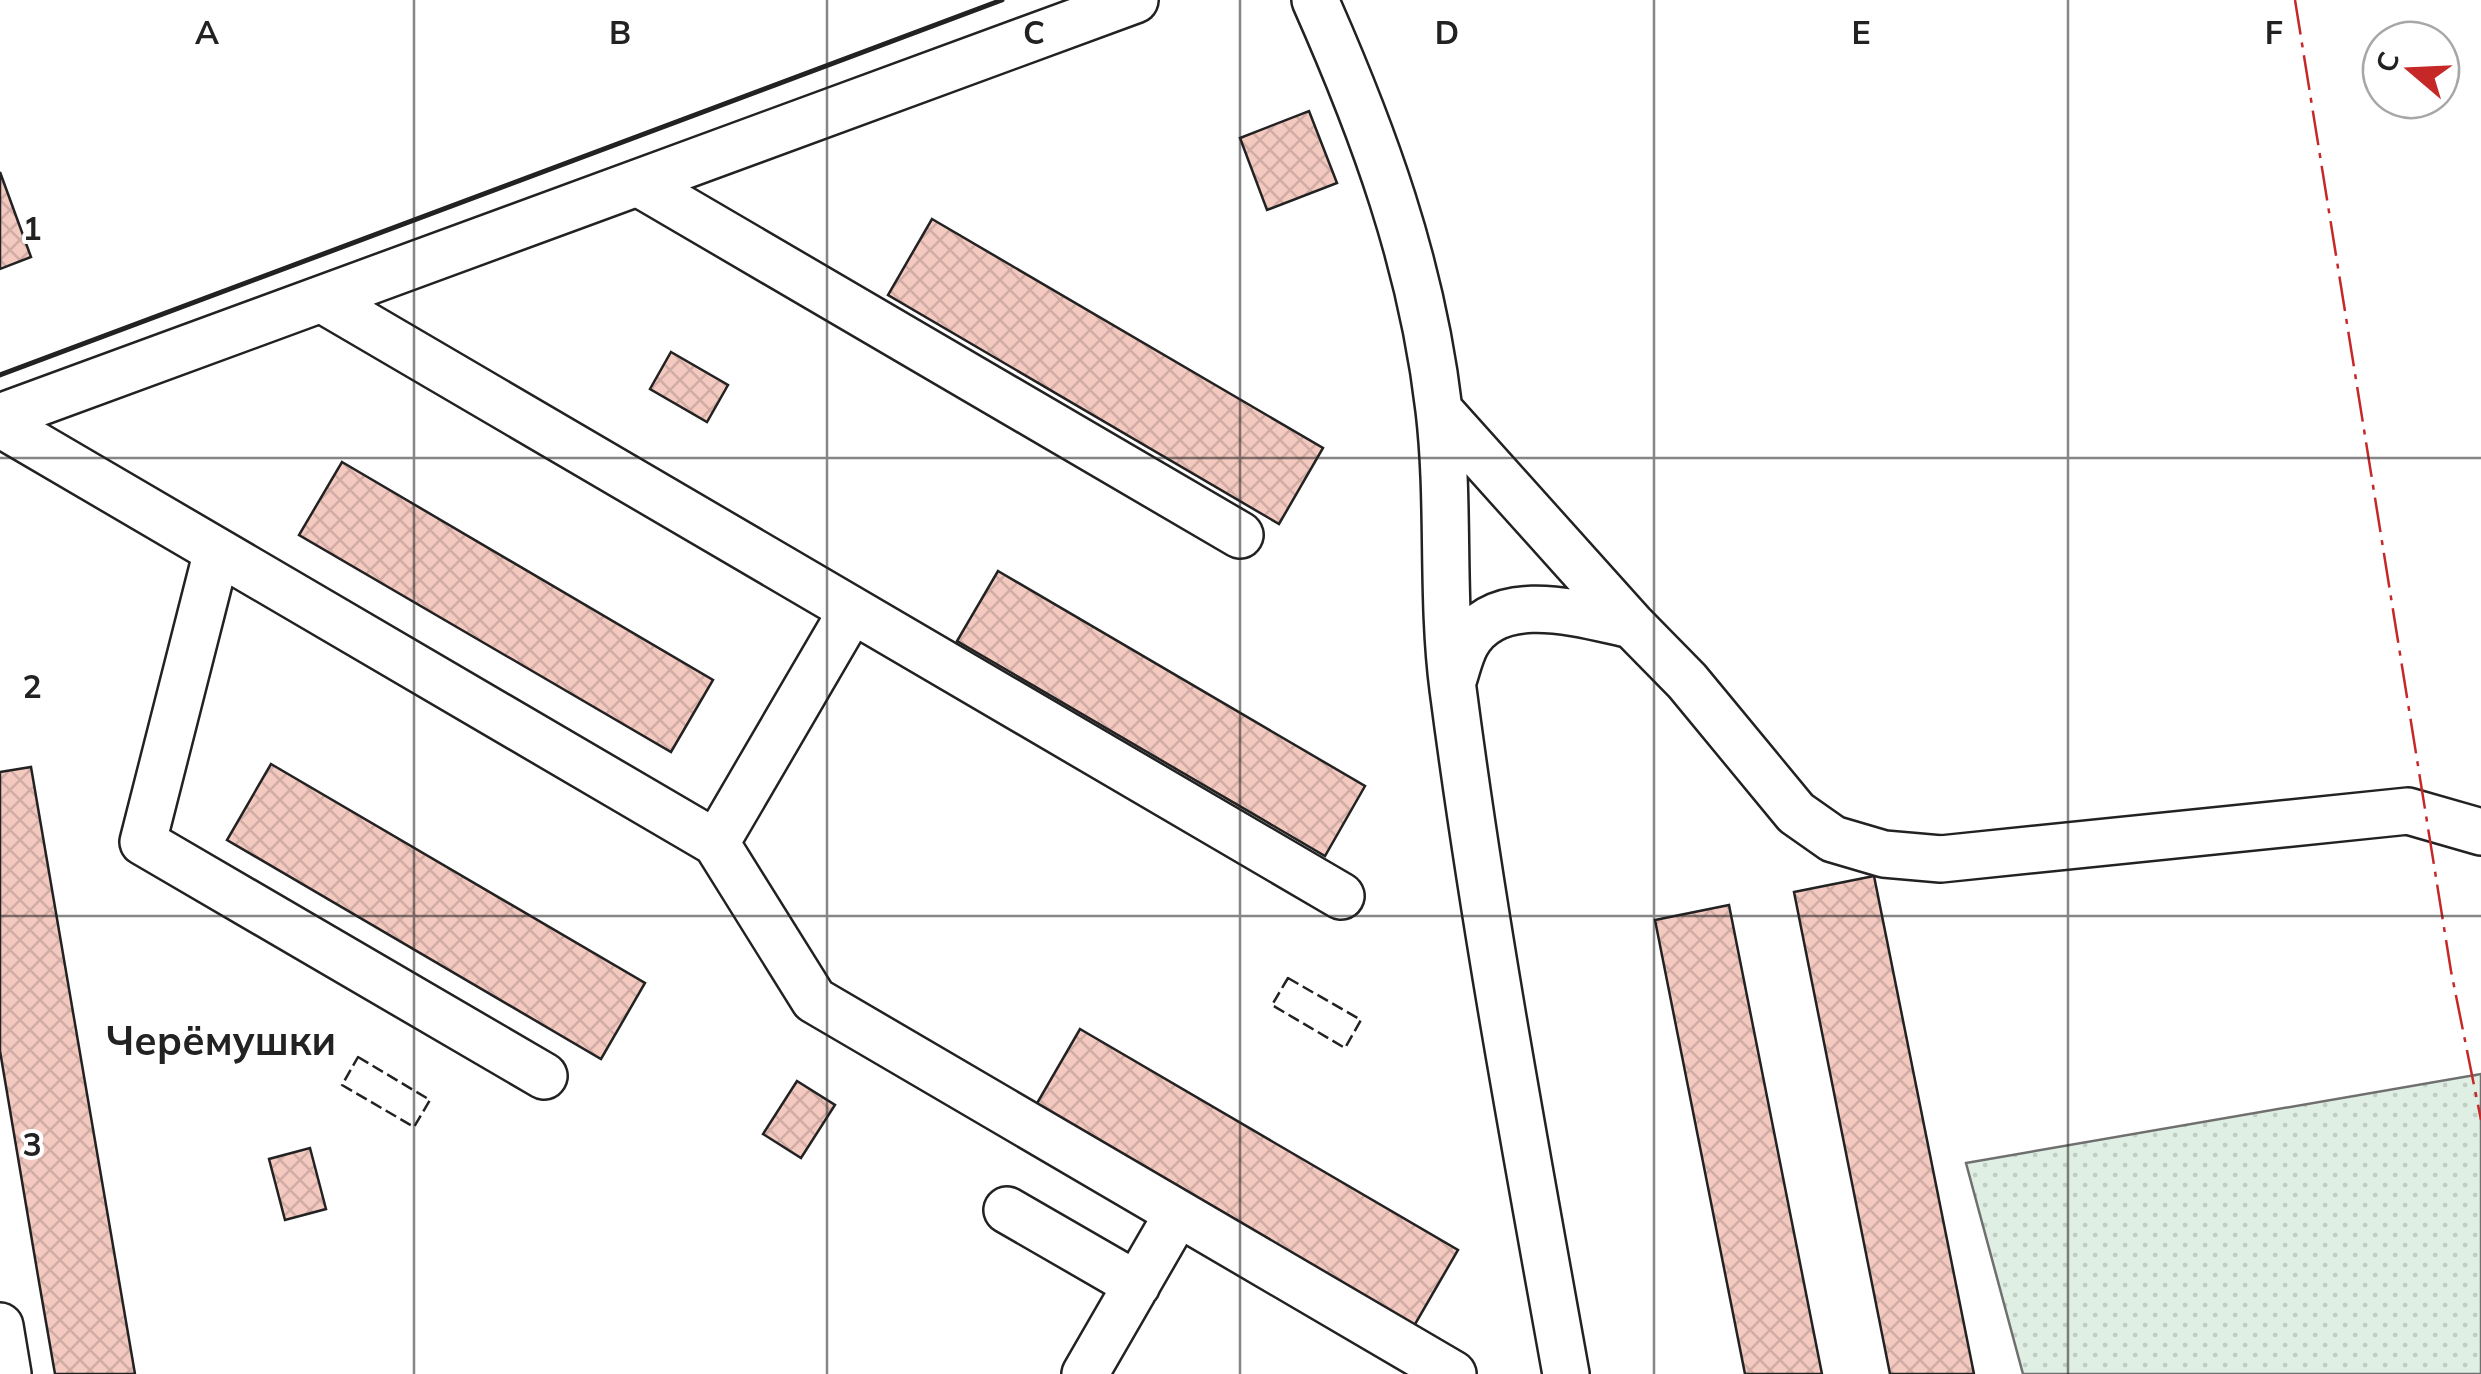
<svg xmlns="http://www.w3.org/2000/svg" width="2481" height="1374" viewBox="0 0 2481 1374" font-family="Mulish,sans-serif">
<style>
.grass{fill:url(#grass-dots);stroke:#6f6f6f;stroke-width:2.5}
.building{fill:url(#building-cross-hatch);stroke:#222;stroke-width:2.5}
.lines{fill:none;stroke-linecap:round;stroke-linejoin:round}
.minor-casing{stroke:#222;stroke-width:50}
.minor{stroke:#fff;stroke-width:45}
.fence{stroke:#222;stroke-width:2.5;stroke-dasharray:12 5;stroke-linecap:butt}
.wall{stroke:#222;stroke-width:5}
.power{stroke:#c62828;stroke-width:2.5;stroke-dasharray:35 8 5 8;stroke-linecap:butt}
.grid{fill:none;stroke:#222;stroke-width:2.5;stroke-opacity:0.55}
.labels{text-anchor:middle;stroke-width:8;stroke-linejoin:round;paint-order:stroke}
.district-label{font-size:40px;font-weight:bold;fill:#222;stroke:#fff}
.grid-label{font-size:32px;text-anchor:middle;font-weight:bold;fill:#222;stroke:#fff;stroke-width:8;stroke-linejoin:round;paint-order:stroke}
</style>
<defs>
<pattern id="grass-dots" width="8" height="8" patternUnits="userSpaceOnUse" patternTransform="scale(2.5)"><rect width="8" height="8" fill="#e0efe3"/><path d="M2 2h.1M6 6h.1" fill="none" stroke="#c0cdc2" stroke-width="1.8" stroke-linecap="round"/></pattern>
<pattern id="building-cross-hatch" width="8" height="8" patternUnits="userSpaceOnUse" patternTransform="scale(2.5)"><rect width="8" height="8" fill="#f3c9c0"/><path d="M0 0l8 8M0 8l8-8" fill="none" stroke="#d0aca5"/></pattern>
</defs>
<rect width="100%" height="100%" fill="#fff"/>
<path class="grass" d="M2481 1074V1374H2023L1966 1163Z"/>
<path class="building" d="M1309 111 1337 183 1267 210 1240 138Z
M0 172 31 257 0 269Z
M932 219 1323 448 1279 524 888 295Z
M671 352 728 385 707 422 650 389Z
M342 462 713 680 671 752 299 535Z
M998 571 1365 786 1325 856 957 641Z
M271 764 645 983 601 1059 227 840Z
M31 767 135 1374H55L39 1282 0 1051V772Z
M1874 876 1974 1374H1890L1794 892Z
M1729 905 1822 1374H1745L1655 920Z
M1080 1029 1458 1250 1414 1326 1036 1105Z
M797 1081 835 1105 801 1158 763 1134Z
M310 1148 326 1209 285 1220 269 1159Z"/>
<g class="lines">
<g class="minor-casing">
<path id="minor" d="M1315 0C1374 133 1422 264 1439 410 1450 502 1441 597 1453 689 1483 919 1525 1146 1566 1374
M638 183 1240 535
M321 299 1341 896
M1439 410 1632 625 1687 681 1796 813 1833 839 1884 854 1941 859 2408 811 2481 832
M0 417 1135 0
M0 424 716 843 814 1000 1453 1374
M217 551 143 842 544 1076
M1453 681C1457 669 1460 655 1466 644 1497 587 1584 615 1632 625
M716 843 852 610
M1007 1210 1137 1285
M0 1326 8 1374
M1085 1374 1178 1213"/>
</g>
<use href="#minor" class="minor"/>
<path class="fence" d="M1288 978 1361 1020 1345 1048 1272 1005Z
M358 1057 430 1100 414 1127 342 1085Z"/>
<path class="wall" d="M0 375 1002 0"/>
<path class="power" d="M2295 0 2451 971 2481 1120"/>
</g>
<path class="grid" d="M414 0V1374M827 0V1374M1240 0V1374M1654 0V1374M2068 0V1374M0 458H2481M0 916H2481"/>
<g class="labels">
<g class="district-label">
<text x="221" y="1055">Черёмушки</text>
</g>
</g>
<g class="grid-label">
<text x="207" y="44">A</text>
<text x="620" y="44">B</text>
<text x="1034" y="44">C</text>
<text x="1447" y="44">D</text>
<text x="1861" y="44">E</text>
<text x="2274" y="44">F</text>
<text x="32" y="240">1</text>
<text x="32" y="698">2</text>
<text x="32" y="1156">3</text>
</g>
<g transform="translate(2411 70) rotate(289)"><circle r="48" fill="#ffffff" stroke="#a7a7a7" stroke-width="2.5"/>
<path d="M0-8L18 38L0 25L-18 38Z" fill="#c62828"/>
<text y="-15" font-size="28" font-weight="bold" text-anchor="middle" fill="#222222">С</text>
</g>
</svg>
